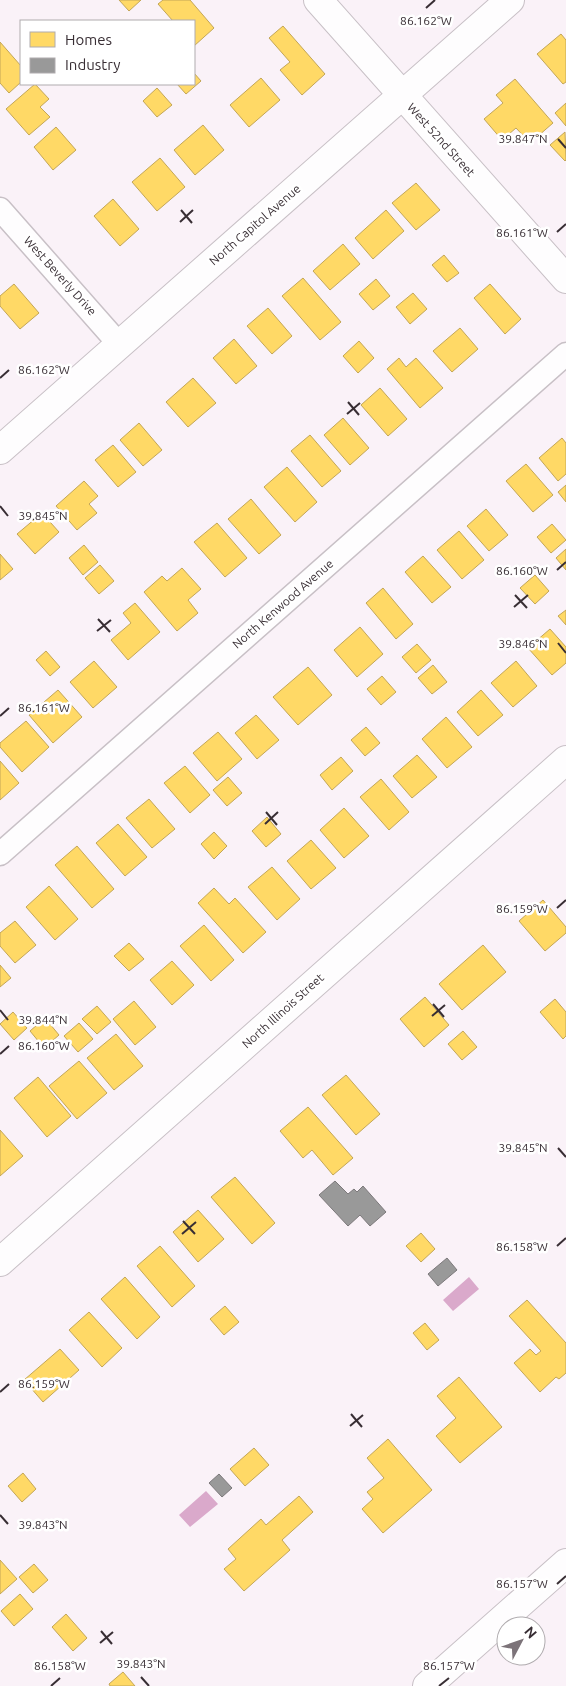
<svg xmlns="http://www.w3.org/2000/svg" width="566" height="1686" viewBox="0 0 566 1686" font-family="Ubuntu,sans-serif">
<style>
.water{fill:#daa9cb}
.homes{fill:#ffd966;stroke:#c3a657}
.industry{fill:#999;stroke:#7c797b}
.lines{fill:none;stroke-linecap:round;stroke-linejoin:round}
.street-casing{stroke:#c8c0c6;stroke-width:25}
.secondary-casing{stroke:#c8c0c6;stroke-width:30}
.primary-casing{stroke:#c8c0c6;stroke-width:30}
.street{stroke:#fefdfe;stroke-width:22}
.secondary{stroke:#fefdfe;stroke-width:28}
.primary{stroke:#fefdfe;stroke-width:28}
.ticks{fill:none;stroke:#382e34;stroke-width:2}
.labels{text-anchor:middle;stroke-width:5;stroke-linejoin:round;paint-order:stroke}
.street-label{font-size:12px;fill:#382e34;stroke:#fff}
.ticks-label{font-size:12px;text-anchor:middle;fill:#382e34;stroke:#fff;stroke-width:5;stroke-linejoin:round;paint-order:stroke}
</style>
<rect width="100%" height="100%" fill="#faf2f8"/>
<path class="water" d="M469 1277 479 1289 453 1311 443 1300Z
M206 1491 218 1504 190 1527 179 1515Z"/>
<path class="homes" d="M119 0H141L129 11Z
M163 0H190L214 28 194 46V21H173L158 4Z
M283 26 325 74 302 95 280 70 290 62 269 38Z
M561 34 566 40V82L563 84 537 54Z
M0 42 21 66V82L9 93 0 83Z
M194 73 201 81 186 94 177 84H194Z
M261 78 280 100 249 127 230 105Z
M515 79 553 123 530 143 516 128 502 140 484 119 503 103 496 95Z
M35 84 49 99 40 107 50 117 29 135 6 109Z
M157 88 172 105 157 117 143 101Z
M566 103V126L555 113Z
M203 125 224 150 195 175 174 150Z
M56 127 76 150 53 170 34 147Z
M565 132 566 160 565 161 550 145Z
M160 158 185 187 157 211 132 182Z
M416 183 440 210 416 230 392 203Z
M113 199 139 229 120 246 94 216Z
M386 210 404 231 373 259 355 238Z
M343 244 360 264 330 290 313 271Z
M444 255 459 273 447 282 432 265Z
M303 278 341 322 320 340 282 296Z
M376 279 390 296 373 310 359 294Z
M14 284 39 313 20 329 0 306V296Z
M490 284 521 319 505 334 474 298Z
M413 293 427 309 410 324 396 307Z
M268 308 292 336 272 354 247 326Z
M460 328 478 349 452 372 433 351Z
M234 339 257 366 236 384 213 358Z
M359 341 374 358 358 373 343 356Z
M399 358 406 367 416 358 443 388 420 408 387 369Z
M193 378 216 403 188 427 166 402Z
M380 388 407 419 388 436 361 405Z
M343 418 369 448 350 465 324 435Z
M139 423 162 450 143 466 120 440Z
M310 435 341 471 322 487 291 451Z
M562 438 566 443V474L558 481 539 458Z
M113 445 136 472 118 487 95 460Z
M526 464 553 495 533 512 506 481Z
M287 467 317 502 295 522 264 487Z
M84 481 98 496 89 504 97 513 77 530 56 506Z
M566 485V502L558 492Z
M251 499 281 535 259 554 228 519Z
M486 509 508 535 489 551 467 526Z
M42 513 59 532 35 554 17 534Z
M217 523 247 558 225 577 194 542Z
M552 524 566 540 551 553 537 537Z
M459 531 484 560 462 579 437 550Z
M84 545 98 562 83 575 69 558Z
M566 549V570L556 558Z
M0 554 13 569 0 580Z
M423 556 451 587 432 603 405 572Z
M100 565 114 581 99 594 85 578Z
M182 568 201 589 188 600 198 613 177 631 144 592 162 576 167 581Z
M535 575 549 591 535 604 520 588Z
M383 588 413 624 396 639 366 603Z
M135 603 160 632 128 660 111 640 131 623 123 613Z
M566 610V625L558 616Z
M360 627 383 654 357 677 334 650Z
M550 629 566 647V663L552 675 528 648Z
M417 644 431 660 416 673 402 657Z
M46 651 60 667 50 676 36 660Z
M94 661 117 687 93 708 70 682Z
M516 661 537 686 513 707 491 683Z
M433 665 447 682 432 694 418 678Z
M308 667 332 695 298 725 273 697Z
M382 676 396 692 381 705 367 689Z
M58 690 82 717 53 743 29 715Z
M481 690 503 715 478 736 457 712Z
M256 715 279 740 257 759 235 733Z
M446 717 472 747 447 768 422 739Z
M26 721 49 747 22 772 0 747V743Z
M366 727 380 743 365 756 351 740Z
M218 732 242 759 217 781 193 753Z
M417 755 437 777 412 798 393 776Z
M341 757 353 771 332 790 320 775Z
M0 761 19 783 0 800Z
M185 766 210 795 190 813 164 783Z
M228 777 242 793 227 806 213 790Z
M381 779 409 812 389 830 360 797Z
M149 799 175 829 152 848 126 818Z
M344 808 369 836 344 858 320 830Z
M267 817 281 834 266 847 252 831Z
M118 824 147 857 125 876 96 843Z
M214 832 227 846 214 859 201 844Z
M311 840 336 868 311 889 287 861Z
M77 846 114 889 92 908 55 865Z
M272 867 300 899 277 920 248 887Z
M49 886 78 919 55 940 26 907Z
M214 888 229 904 235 898 266 932 243 953 198 903Z
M543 900 566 927V933L545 951 519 921Z
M15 921 36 945 15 963 0 946V933Z
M204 925 234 960 211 981 180 946Z
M129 943 144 959 129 971 114 956Z
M483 945 506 972 462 1010 439 984Z
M172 961 194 985 172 1005 150 980Z
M0 965 11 978 0 987Z
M425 997 449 1025 424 1047 400 1019Z
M555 999 566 1012V1036L563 1039 540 1012Z
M134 1001 156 1027 135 1045 113 1019Z
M97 1006 111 1022 97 1034 82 1019Z
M13 1012 27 1028 14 1040 0 1024Z
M45 1018 59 1035 44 1048 30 1031Z
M79 1023 93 1039 78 1052 64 1036Z
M463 1031 477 1047 462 1060 448 1044Z
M116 1034 143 1066 114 1090 87 1058Z
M79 1061 107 1093 77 1119 49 1086Z
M346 1075 380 1114 356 1135 322 1095Z
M38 1077 71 1116 47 1137 14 1098Z
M308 1107 353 1158 333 1175 312 1150 303 1158 280 1131Z
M0 1130 23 1156 0 1176Z
M235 1177 275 1223 252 1244 211 1197Z
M198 1210 224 1239 198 1262 173 1232Z
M421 1233 435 1249 421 1262 406 1246Z
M160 1246 195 1286 172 1307 137 1266Z
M125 1277 160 1317 137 1339 101 1299Z
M527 1300 566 1343V1373L559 1379 556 1377 540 1392 514 1363 530 1349 536 1355 541 1351 509 1316Z
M225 1306 239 1322 224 1335 210 1319Z
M89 1312 122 1348 102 1367 69 1330Z
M425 1323 439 1340 427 1350 413 1333Z
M60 1349 79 1370 43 1402 24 1380Z
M459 1377 502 1427 460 1463 436 1436 456 1418 437 1396Z
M388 1439 432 1490 383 1533 362 1509 373 1499 367 1492 384 1478 367 1458Z
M254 1448 269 1465 245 1486 230 1469Z
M23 1473 36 1489 22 1502 8 1486Z
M299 1496 313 1512 282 1540 290 1550 244 1591 224 1569 236 1559 228 1549 261 1519 266 1525Z
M0 1560 17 1579 0 1594Z
M34 1564 48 1580 33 1593 19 1577Z
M20 1594 33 1609 14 1626 1 1611Z
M66 1614 87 1638 73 1651 52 1627Z
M123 1672 135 1686H110L109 1684Z"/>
<path class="industry" d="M335 1181 348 1194 354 1189 357 1192 363 1186 386 1212 370 1226 360 1215 348 1226 319 1195Z
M447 1258 457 1270 438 1286 428 1274Z
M219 1474 232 1488 222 1497 209 1483Z"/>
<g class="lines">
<g class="street-casing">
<path id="street" d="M0 209 119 344
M0 854 566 354"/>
</g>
<g class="secondary-casing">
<path id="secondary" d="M318 0 566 279
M0 450 510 0
M0 1262 566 760"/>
</g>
<g class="primary-casing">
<path id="primary" d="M427 1686 566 1563"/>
</g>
<use href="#street" class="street"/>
<use href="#secondary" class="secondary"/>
<use href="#primary" class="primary"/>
</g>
<path class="ticks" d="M426 8 435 0M558 139 566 148M181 210 192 223M180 222 193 210M557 232 566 224M0 378 9 370M348 402 359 415M347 414 360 403M0 506 8 516M557 570 566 562M515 595 527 608M514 607 528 595M98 619 110 632M97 631 111 620M558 643 566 653M0 716 9 708M266 812 277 825M265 824 278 812M557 908 566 900M433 1004 444 1017M0 1010 8 1020M432 1016 445 1005M0 1054 9 1046M558 1148 566 1157M183 1221 195 1234M182 1234 196 1222M557 1246 566 1238M0 1392 9 1384M351 1414 362 1427M350 1426 363 1415M0 1515 8 1524M557 1584 566 1576M101 1631 112 1644M100 1643 113 1632M141 1677 149 1686M51 1686 60 1678M439 1686 449 1678"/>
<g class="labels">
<g class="street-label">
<text transform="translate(441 140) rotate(48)" y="4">West 52nd Street</text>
<text transform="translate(255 225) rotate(-41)" y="4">North Capitol Avenue</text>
<text transform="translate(60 276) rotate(48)" y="4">West Beverly Drive</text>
<text transform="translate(283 604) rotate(-41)" y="4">North Kenwood Avenue</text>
<text transform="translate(283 1011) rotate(-42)" y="4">North Illinois Street</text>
</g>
</g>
<g class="ticks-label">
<text x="426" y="25">86.162°W</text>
<text x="523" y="143">39.847°N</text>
<text x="522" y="237">86.161°W</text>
<text x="44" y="374">86.162°W</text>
<text x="43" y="520">39.845°N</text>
<text x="522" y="575">86.160°W</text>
<text x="523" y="648">39.846°N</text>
<text x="44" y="712">86.161°W</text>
<text x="522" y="913">86.159°W</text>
<text x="43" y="1024">39.844°N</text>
<text x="44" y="1050">86.160°W</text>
<text x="523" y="1152">39.845°N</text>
<text x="522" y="1251">86.158°W</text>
<text x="44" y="1388">86.159°W</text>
<text x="43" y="1529">39.843°N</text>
<text x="522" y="1588">86.157°W</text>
<text x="141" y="1668">39.843°N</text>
<text x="60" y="1670">86.158°W</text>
<text x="449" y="1670">86.157°W</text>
</g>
<rect x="20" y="20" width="175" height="65" fill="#ffffff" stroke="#afabae"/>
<rect x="30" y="32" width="25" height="15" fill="#ffd966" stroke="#afabae"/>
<text x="65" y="45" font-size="15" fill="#382e34">Homes</text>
<rect x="30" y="58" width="25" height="15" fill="#999999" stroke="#afabae"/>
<text x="65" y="70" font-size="15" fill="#382e34">Industry</text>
<g transform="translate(521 1641) rotate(49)"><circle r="24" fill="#ffffff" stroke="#afabae"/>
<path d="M0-4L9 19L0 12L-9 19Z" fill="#7c7379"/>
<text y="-8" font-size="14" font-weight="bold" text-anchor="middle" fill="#382e34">N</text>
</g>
</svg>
